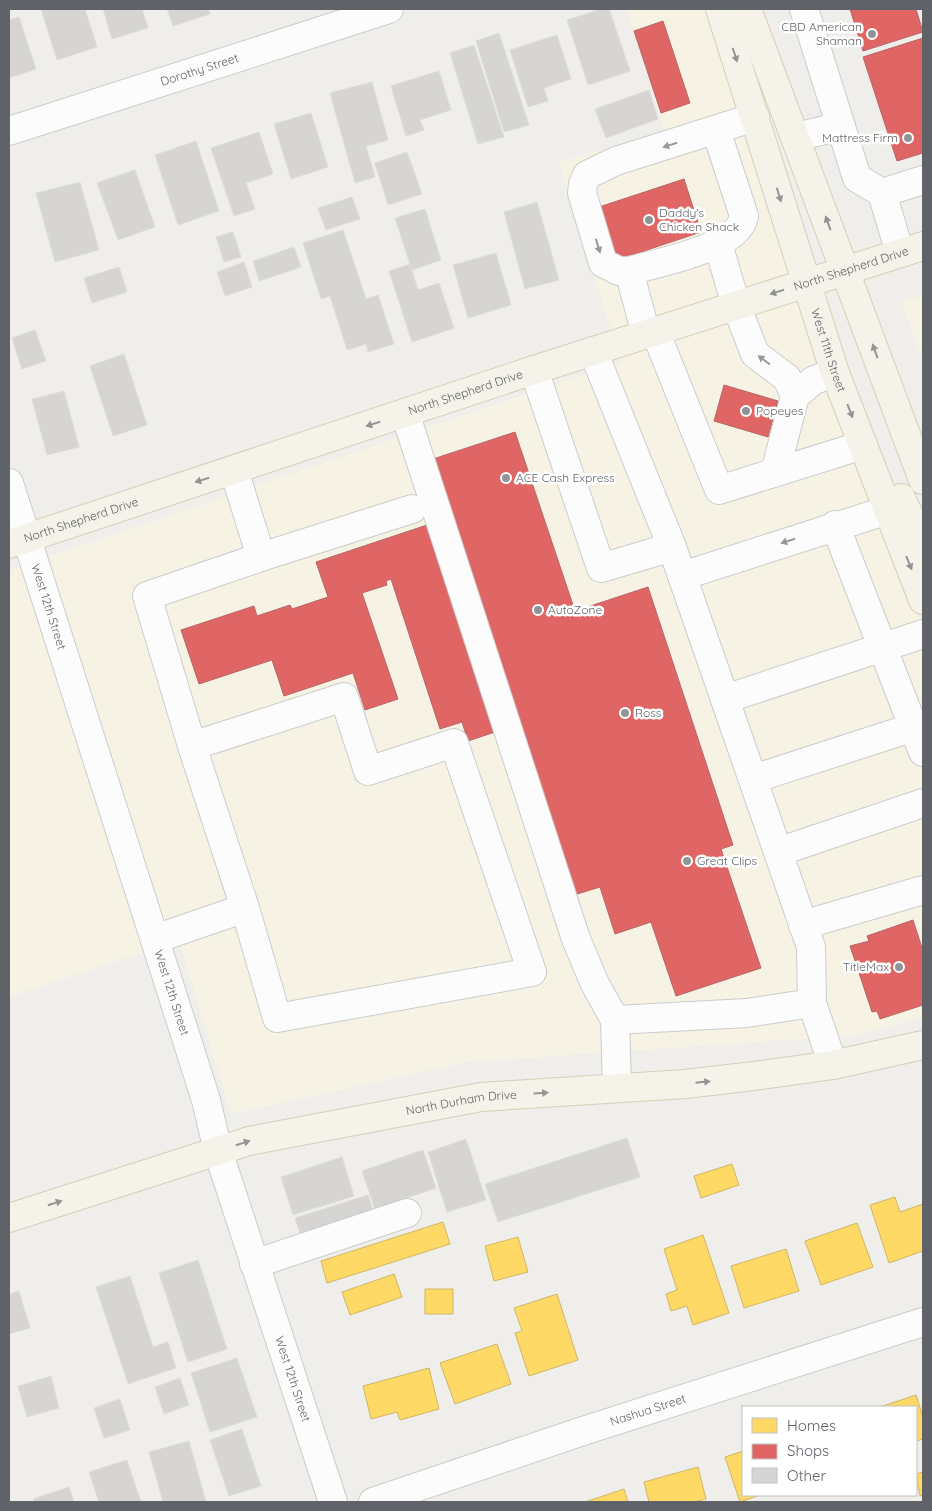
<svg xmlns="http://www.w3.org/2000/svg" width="932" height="1511" viewBox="0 0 932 1511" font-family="Quicksand,sans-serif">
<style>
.commercial{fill:#f7f3e4}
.homes{fill:#ffd966;stroke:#cfb667}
.shops{fill:#e06666;stroke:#b96567}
.building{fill:#d6d5d3;stroke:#deddd9}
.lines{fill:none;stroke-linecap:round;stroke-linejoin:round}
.minor-casing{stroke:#cbcccc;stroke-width:30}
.major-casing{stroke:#d7ceb8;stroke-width:30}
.minor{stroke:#fdfcfc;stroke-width:28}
.major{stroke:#f4f2e9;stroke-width:28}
.oneway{fill:#939595}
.oneway2{fill:#96999c}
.poi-dot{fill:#919496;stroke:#fff;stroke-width:2}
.labels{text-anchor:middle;stroke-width:5;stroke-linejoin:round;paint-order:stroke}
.poi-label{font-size:12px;fill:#5f6368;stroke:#fff;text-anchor:start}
.street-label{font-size:12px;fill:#5f6368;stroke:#fff}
</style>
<rect width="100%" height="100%" fill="#efeeea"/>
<path class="commercial" d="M627 9H708L802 317 923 628V1017L856 1035 467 1062 231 1114 179 940 9 997V570L621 362 559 162 665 132Z
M923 295V358L901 302Z"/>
<path class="homes" d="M732 1164 739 1185 701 1198 694 1176Z
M895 1197 900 1212 923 1204V1251L889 1263 870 1205Z
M443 1222 450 1244 327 1283 321 1261Z
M857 1223 873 1267 821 1285 805 1241Z
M703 1235 729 1313 693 1325 687 1306 671 1311 666 1294 677 1290 664 1249Z
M518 1237 528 1272 494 1281 485 1246Z
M786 1249 799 1291 744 1308 731 1266Z
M394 1274 402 1297 350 1315 342 1292Z
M425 1289H453V1314H425Z
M557 1294 578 1360 529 1376 515 1333 522 1331 514 1308Z
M497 1344 511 1384 455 1404 440 1363Z
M429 1368 439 1409 400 1420 397 1412 371 1419 363 1386Z
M916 1395 923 1417V1439L916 1441V1407H880Z
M743 1451V1495H760L740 1502 725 1457Z
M698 1467 706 1499 694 1502H649L644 1482Z
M923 1472V1495L920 1496 916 1474Z
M624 1489 628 1502H585Z"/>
<path class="shops" d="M850 9H916L923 32 863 51Z
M663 21 690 103 661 113 634 31Z
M923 38V153L897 161 863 57Z
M684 179 701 232 614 261 596 208Z
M724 385 778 401 768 437 714 421Z
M515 432 575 611 648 587 733 845 721 849 761 968 676 996 651 922 615 934 600 887 574 895 430 460Z
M430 524 498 731 468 741 462 722 440 729 391 579 386 581 387 585 362 593 398 699 365 710 353 673 284 696 272 660 199 684 181 630 254 606 257 616 290 605 292 609 328 597 316 562Z
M913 920 923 951V1005L880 1019 877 1011 872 1012 850 946 869 941 867 936Z"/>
<path class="building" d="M41 9H85L97 47 57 60Z
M103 9H142L148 28 112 39Z
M167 9H208L210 14 173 26Z
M601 9H609L630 71 588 85 567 20Z
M19 17 36 69 9 78V20Z
M499 33 529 125 504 132 476 41Z
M557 35 571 79 544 88 548 101 528 107 510 50Z
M474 45 504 137 478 144 450 53Z
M439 71 451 110 420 120 424 130 406 136 391 86Z
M372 82 388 140 366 146 375 177 355 183 330 93Z
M649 90 658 119 606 138 595 109Z
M311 113 328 167 291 179 274 124Z
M259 132 273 174 246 183 255 209 234 216 211 148Z
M196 141 219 211 178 225 155 155Z
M407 152 422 194 388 205 375 163Z
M135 170 155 227 118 240 97 183Z
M80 182 99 250 55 262 36 193Z
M352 197 360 219 326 230 318 208Z
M537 202 559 280 525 289 504 212Z
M425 209 441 260 412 270 395 218Z
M343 230 366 299 378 295 394 344 368 352 366 344 347 350 330 296 321 299 303 243Z
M233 232 241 257 224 262 216 237Z
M294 247 301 267 259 281 253 261Z
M496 253 511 305 468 318 453 265Z
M244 262 252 287 225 296 217 272Z
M410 264 418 290 439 283 454 328 412 342 389 271Z
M119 267 127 292 92 303 84 278Z
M35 330 46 361 22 369 12 338Z
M124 354 147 425 113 436 90 366Z
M64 391 79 447 47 455 32 399Z
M627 1138 640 1177 498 1222 485 1184Z
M466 1139 486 1200 447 1212 428 1152Z
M423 1150 436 1188 375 1209 362 1171Z
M342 1157 354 1196 293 1215 281 1177Z
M368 1195 375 1216 302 1239 295 1218Z
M198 1260 227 1349 188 1362 159 1273Z
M130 1276 153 1347 168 1342 176 1368 128 1384 96 1287Z
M19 1291 30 1328 9 1334V1294Z
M237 1358 257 1417 210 1432 191 1373Z
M51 1376 59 1408 27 1417 18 1386Z
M180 1378 189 1405 164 1414 155 1387Z
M120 1399 130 1430 104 1438 94 1408Z
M242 1429 261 1486 229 1496 210 1440Z
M189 1441 206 1502H163L149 1452Z
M127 1460 141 1502H99L89 1472Z
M69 1487 74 1502H34L33 1499Z"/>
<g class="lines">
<g class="minor-casing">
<g id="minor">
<path d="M804 9 857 178 882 193 900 253"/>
<path d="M716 130 744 216C740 248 656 263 629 271H619L603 263 582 193 583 184 587 175 616 161 755 117"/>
<path id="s1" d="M9 131 389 9"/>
<path d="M796 137 841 126"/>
<path d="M882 193 923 180"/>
<path d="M718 244 736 305 755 354 787 378 795 396"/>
<path d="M629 271 646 334"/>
<path d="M655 331 719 490 863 445"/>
<path d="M593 351 672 547 811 947 812 1003 833 1065"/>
<path d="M534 370 601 568 672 547"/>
<path d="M405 413 576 939 595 984 615 1020 747 1013 812 1003"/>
<path d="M775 472 795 396 814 380 835 373"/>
<path id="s2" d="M9 483 206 1100 218 1151 333 1502"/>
<path d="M835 525 923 752"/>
<path d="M261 557 412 509"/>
<path d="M682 576 888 510"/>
<path d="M725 699 923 634"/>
<path d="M192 746 147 596 261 557 234 470"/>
<path d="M753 779 914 727"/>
<path d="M778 852 923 803"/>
<path d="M803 925 923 890"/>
<path d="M155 939 245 908 277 1018 532 972 454 743 368 771 344 697 192 746 245 908"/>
<path d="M615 1020 617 1088"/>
<path d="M254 1264 407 1213"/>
<path id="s3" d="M373 1502 583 1431 923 1322"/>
</g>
</g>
<g class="major-casing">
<g id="major">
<path id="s4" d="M720 9 835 373 923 600"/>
<path d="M747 9 923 480"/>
<path d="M901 498 923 545"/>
<path id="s5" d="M9 544 534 370 923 246"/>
<path id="s6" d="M9 1218 249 1141 481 1097 685 1084 754 1076 833 1065 923 1045"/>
</g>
</g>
<use href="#minor" class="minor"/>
<use href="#major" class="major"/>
</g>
<defs><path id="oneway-solid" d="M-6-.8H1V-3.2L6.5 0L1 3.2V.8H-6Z" transform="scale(1.25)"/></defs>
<g class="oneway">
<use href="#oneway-solid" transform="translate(735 55) rotate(72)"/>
<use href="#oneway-solid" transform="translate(779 195) rotate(73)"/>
<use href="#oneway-solid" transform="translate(828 223) rotate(-110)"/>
<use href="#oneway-solid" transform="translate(777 292) rotate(162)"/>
<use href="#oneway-solid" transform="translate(875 351) rotate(-110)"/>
<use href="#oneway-solid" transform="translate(850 411) rotate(69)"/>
<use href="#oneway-solid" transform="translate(373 424) rotate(162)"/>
<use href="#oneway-solid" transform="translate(202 480) rotate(162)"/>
<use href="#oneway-solid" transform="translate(909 563) rotate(68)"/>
<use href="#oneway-solid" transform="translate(703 1082) rotate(-6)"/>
<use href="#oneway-solid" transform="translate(541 1093) rotate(-4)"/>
<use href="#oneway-solid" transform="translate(243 1143) rotate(-17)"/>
<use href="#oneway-solid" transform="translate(55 1203) rotate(-18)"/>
</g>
<g class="oneway2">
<use href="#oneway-solid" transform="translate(670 145) rotate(163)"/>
<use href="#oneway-solid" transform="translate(598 246) rotate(73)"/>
<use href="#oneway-solid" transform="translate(764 360) rotate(-143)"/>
<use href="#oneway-solid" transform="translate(788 541) rotate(162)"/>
</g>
<g class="poi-dot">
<circle cx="872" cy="34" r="5"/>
<circle cx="908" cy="138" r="5"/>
<circle cx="649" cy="220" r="5"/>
<circle cx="746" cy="411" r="5"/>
<circle cx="506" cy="478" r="5"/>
<circle cx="538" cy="610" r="5"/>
<circle cx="625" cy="713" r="5"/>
<circle cx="687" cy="861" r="5"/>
<circle cx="899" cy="967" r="5"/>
</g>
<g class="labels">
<g class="poi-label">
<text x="862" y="31" text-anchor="end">CBD American<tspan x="862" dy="14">Shaman</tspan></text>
<text x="898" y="142" text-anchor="end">Mattress Firm</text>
<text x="659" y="217">Daddy's<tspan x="659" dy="14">Chicken Shack</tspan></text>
<text x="756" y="415">Popeyes</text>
<text x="516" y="482">ACE Cash Express</text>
<text x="548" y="614">AutoZone</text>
<text x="635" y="717">Ross</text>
<text x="697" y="865">Great Clips</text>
<text x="889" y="971" text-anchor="end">TitleMax</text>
</g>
<g class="street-label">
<text dy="4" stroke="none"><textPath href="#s1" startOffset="200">Dorothy Street</textPath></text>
<text dy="4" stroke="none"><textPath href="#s5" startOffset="886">North Shepherd Drive</textPath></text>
<text dy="4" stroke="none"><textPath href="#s4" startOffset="358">West 11th Street</textPath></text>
<text dy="4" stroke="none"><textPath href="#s5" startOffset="481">North Shepherd Drive</textPath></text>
<text dy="4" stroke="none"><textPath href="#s5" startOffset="76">North Shepherd Drive</textPath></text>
<text dy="4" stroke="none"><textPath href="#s2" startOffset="130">West 12th Street</textPath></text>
<text dy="4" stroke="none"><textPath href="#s2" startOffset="535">West 12th Street</textPath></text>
<text dy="4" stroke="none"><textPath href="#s6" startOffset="468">North Durham Drive</textPath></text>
<text dy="4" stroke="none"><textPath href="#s2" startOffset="940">West 12th Street</textPath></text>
<text dy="4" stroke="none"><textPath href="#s3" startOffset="290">Nashua Street</textPath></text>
</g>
</g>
<rect width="932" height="1511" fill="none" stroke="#5f6368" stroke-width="20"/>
<rect x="742" y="1406" width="175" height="90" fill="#ffffff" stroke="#bfc1c3"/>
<rect x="752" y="1418" width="25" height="15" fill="#ffd966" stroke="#bfc1c3"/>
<text x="787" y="1431" font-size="15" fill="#5f6368">Homes</text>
<rect x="752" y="1444" width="25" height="15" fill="#e06666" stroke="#bfc1c3"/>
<text x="787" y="1456" font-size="15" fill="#5f6368">Shops</text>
<rect x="752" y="1468" width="25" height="15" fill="#d6d5d3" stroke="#bfc1c3"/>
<text x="787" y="1481" font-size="15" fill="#5f6368">Other</text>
</svg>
